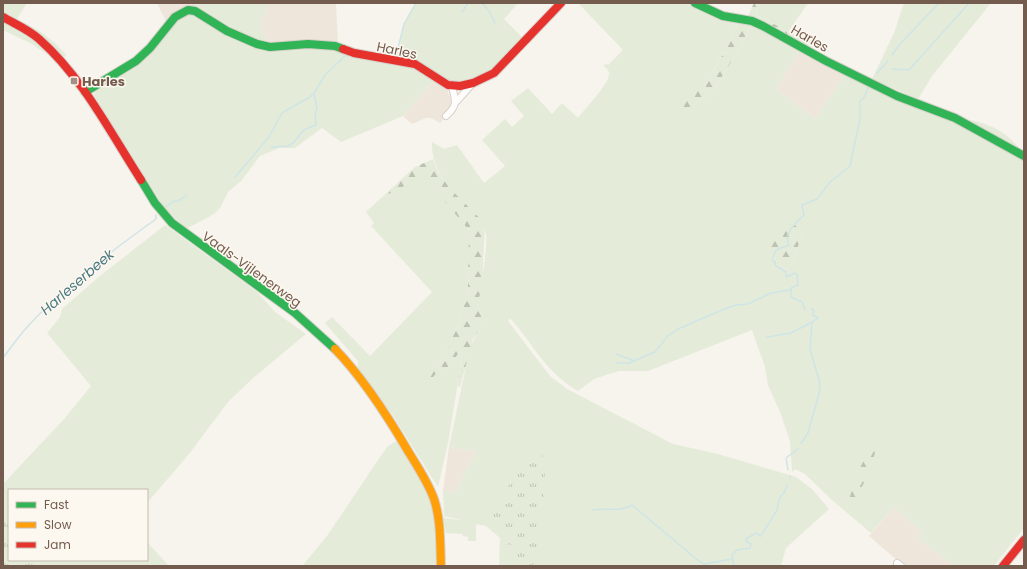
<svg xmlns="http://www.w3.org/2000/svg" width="1027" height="569" viewBox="0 0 1027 569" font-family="Poppins,sans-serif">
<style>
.residential{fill:#efe6db}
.grass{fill:#e4ecd9;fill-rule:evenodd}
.forest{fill:url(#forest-firs)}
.park{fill:url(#park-tufts)}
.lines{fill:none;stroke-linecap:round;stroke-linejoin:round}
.stream{stroke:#cfe4e6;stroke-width:1.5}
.street-casing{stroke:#d6d0cb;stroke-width:8}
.fast-casing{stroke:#d6d0cb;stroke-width:10}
.slow-casing{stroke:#d6d0cb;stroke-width:10}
.jam-casing{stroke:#d6d0cb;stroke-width:10}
.street{stroke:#fefdfc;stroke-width:6}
.fast{stroke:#30b455;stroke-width:8}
.slow{stroke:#ff9f0a;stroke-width:8}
.jam{stroke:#e5322d;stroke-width:8}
.poi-dot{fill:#a19186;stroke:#fdf8ef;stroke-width:1.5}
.labels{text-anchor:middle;stroke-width:3;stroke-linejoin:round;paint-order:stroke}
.street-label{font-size:13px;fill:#735c4e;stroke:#fdf8ef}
.poi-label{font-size:13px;font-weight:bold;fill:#735c4e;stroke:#fdf8ef;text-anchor:start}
.water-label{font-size:14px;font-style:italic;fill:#4a7a84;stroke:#fdf8ef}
</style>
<defs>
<pattern id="forest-firs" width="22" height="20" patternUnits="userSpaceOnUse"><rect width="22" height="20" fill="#e4ecd9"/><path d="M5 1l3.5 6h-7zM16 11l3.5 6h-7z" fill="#bdc2b2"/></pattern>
<pattern id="park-tufts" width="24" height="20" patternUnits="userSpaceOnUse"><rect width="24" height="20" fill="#e4ecd9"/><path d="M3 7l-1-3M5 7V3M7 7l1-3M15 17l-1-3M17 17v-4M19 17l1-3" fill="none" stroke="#bdc2b2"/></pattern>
</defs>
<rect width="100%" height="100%" fill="#f7f3ed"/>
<path class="residential" d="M157 3H192L191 8 185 14 169 28Z
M268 3H336L338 44 268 48 261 23Z
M808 49 847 72 815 119 776 89 798 53Z
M434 80 450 83 448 93 453 101 450 111 440 123 431 118H426L412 124 403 116Z
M449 447 476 451 455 493 443 491Z
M894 507 922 532 919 540 954 566H897L898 561 869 536Z"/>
<path class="grass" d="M3 3H27L17 19C37 28 53 39 67 56L62 57 3 15Z
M192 3H268L261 23 267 43 278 45 258 43 191 8Z
M416 3V5L419 3H518L504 19 523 38 490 75 479 81 450 83 397 59 404 24Z
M578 3H695L738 23C730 46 715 68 700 88 691 101 689 93 685 113L687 109 711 94 743 43 752 22 808 49 798 53 776 89 815 119 847 72 964 124 1024 157V528L994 566H954L919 540 922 532 894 507 871 533 832 500 805 474 795 469 792 472 790 441 780 412 768 385 765 367 752 330 648 371H619L606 375 594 379 578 391C544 371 535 346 510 318L508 321 550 376 567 389 673 444 718 454 796 477 812 489 829 509 786 548 781 566H499L500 538 486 526 476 524V541H468V537L463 536 462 534 446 533 443 518 462 520 444 516 443 491 455 493 476 451 449 447 470 347 482 325 488 317V312L483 315 481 314 477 306C480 289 488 250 486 234 484 223 476 216 469 209 450 190 431 170 432 142L444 149 457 145 484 183 505 166 482 140 505 119 512 127 524 116 511 101 528 88 552 114 562 103 578 118C584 109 611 83 609 72 608 69 605 67 603 65L609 64 623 50ZM802 233 794 260 787 269 771 259Z
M759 3H808L788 32 756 15Z
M904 3H991L932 76 918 99 872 79 894 33Z
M191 13 250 44 323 47 417 67 434 80 403 116 341 142 322 128 295 148H279L260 156 242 180 228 192 220 208 214 214 186 229 163 206 94 95 96 90 183 16Z
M3 21C16 29 48 44 53 58L32 44 3 30Z
M966 120C985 121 1010 133 1020 150Z
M423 175 466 224 470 234 468 288 459 323 447 349 425 378 439 369 443 373 458 354 463 352 448 443 438 487 392 414 358 368V361L325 323 332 317 370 356 432 292 371 226 374 223 366 212 381 198Z
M165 225 257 292 275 312 306 334 253 378 228 402 189 454 147 503V490H9V512L3 508V484L65 418 91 386 47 333 60 317 62 309 100 276Z
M398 440 403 446 434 505 442 566H302L327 536 382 454 388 446Z
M147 542 169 566H33L34 560H147Z"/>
<path class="forest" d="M754 3H759L756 15C773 25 801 35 813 50L752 22 743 43 711 94 687 109 684 116 682 101C703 92 731 45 738 23L751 22 748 16Z
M433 159C442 187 466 202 485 224L482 286 477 306 481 314 488 311V317L473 339 460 387 457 386 463 352 458 354 443 373 439 370 428 383 424 378 447 349 459 323 468 288 469 230 423 176 381 198 415 167Z
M784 224 795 225 802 233 794 260 787 269 775 262 767 253 769 246Z
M874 440 877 444C871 472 865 484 848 508 851 483 863 462 874 440Z"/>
<path class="park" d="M530 448C535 448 539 449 541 453 552 468 537 541 535 562L532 566H516L517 545 501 544 502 532 488 522Z
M3 507 9 511V560H39L45 566H3Z"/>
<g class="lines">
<path class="stream" d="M482 3 489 11 495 23
M462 12 468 3
M892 55 900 44 939 3
M396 56 404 24 416 3
M355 57 379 61
M892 69 909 70 969 3
M877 73 888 61
M271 147 288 146 293 143 304 130 316 125 315 116 317 108 314 94
M235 177 269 137 282 113 310 97 315 92 325 75 345 56 350 55
M164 208 174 201H178L187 195
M805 310 802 302 791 297V288L798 285 797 275 795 273 786 277V272L776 266 772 259 776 250 789 245C783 233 796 223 804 215L802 205 817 199 830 182 850 166 860 119V101L864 98 869 86
M767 337 791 333 812 322
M616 354 635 361
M3 358C11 347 19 336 28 326 66 285 110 252 156 219V215
M616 363H629L655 352 668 336 678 329 722 310 736 305 748 304 771 293 791 290
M801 443 808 433 820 390 819 380 810 349 812 322 818 318 813 315 814 310 811 309
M788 470 786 458 798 449
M790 478V476
M592 510C607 507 619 513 632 505L700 562 704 564 732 559
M734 566 732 555 737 550 750 548 751 544 747 542 746 539 756 533 761 536 777 510 779 499 785 491 787 485"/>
<g class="street-casing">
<path id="street" d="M457 101 473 83
M446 116C459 104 455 101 452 86
M897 563 901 566"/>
</g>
<g class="fast-casing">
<path id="fast" d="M695 3 723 16 752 21 763 26 826 61 897 96 955 118 1024 156
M85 92 136 61 150 48 175 17 188 10 195 11 227 31 257 44 270 47 308 44 335 46 343 49
M141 180 155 203 172 223 295 313 335 349"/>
</g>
<g class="slow-casing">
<path id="slow" d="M335 349C364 379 387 415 408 451 417 466 428 482 434 499 441 520 440 544 441 566"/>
</g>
<g class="jam-casing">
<path id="jam" d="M3 17C15 24 29 30 39 39 83 78 110 132 141 180
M343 49 354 53 415 64 448 85 460 86 473 83 494 73 561 3
M1003 566 1024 540"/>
</g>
<use href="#street" class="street"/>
<use href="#fast" class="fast"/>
<use href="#slow" class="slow"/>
<use href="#jam" class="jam"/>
</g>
<rect class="poi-dot" x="70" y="77" width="8" height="8" rx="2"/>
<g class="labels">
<g class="street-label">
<text transform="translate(810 38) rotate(30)" y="5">Harles</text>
<text transform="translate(397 50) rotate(12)" y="5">Harles</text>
<text transform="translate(252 269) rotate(36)" y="5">Vaals-Vijlenerweg</text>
</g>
<g class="poi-label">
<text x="82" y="86">Harles</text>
</g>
<g class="water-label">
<text transform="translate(77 282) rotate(-41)" y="5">Harleserbeek</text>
</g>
</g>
<rect width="1027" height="569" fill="none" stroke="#735c4e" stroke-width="8"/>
<rect x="8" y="489" width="140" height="72" fill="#fdf8ef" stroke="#c6baaf"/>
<rect x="16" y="502" width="20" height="6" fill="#30b455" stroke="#c6baaf"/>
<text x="44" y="509" font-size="12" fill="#735c4e">Fast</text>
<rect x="16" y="522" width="20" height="6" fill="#ff9f0a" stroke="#c6baaf"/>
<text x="44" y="529" font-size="12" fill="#735c4e">Slow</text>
<rect x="16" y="542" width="20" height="6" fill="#e5322d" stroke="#c6baaf"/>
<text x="44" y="549" font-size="12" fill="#735c4e">Jam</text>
</svg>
